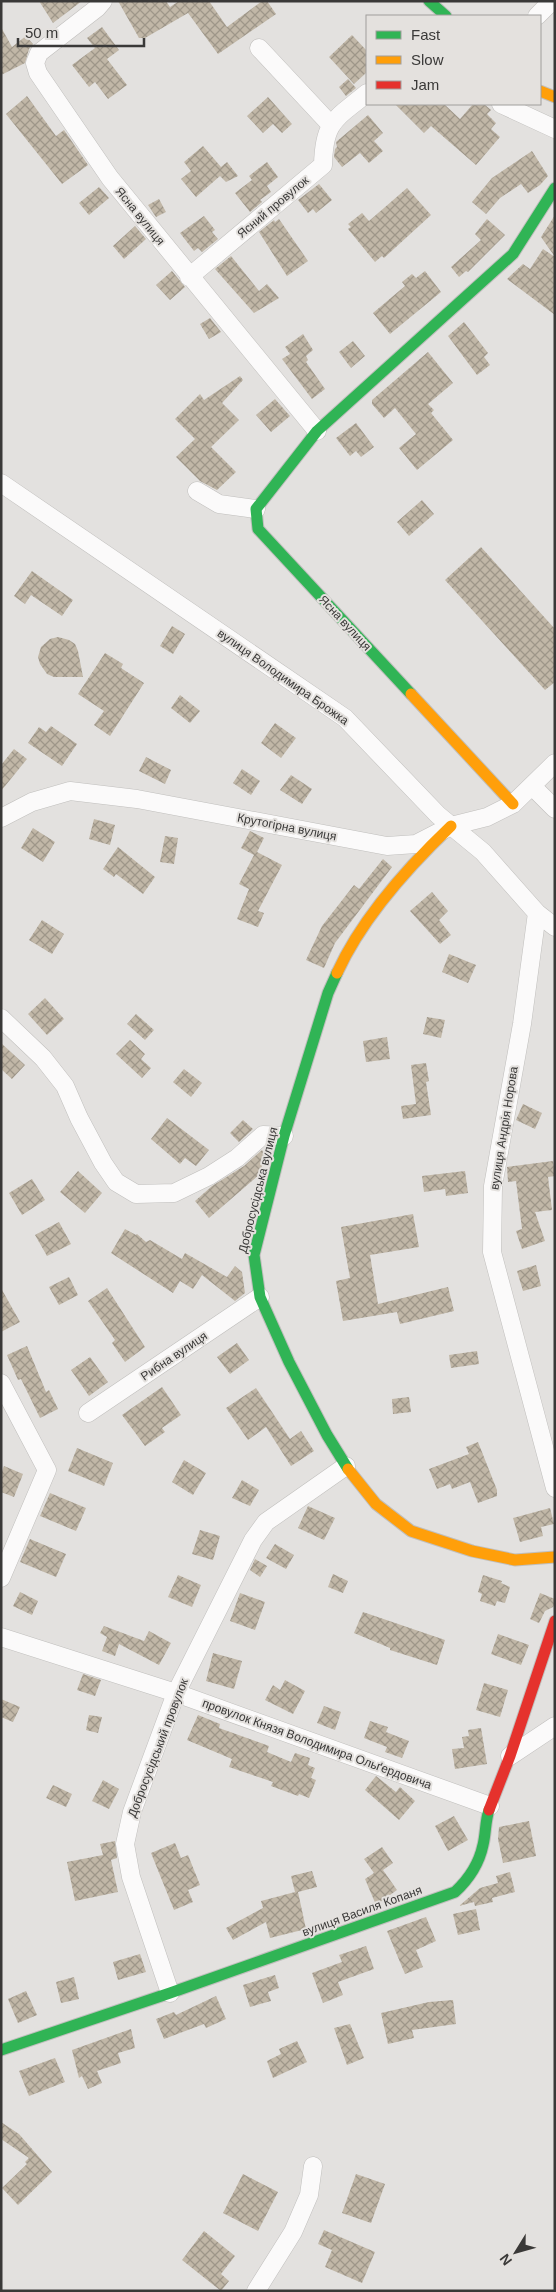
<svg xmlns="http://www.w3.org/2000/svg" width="556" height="2292" viewBox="0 0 556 2292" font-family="Helvetica,sans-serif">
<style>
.building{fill:url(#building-cross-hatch)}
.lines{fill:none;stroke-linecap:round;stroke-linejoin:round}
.street-casing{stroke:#c0bfbd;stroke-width:19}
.fast-casing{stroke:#c0bfbd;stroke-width:13}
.slow-casing{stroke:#c0bfbd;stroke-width:13}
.jam-casing{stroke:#c0bfbd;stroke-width:13}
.street{stroke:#fbfafa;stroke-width:18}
.fast{stroke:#30b455;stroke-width:11}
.slow{stroke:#ff9f0a;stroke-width:11}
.jam{stroke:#e5322d;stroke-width:11}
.labels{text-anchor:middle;stroke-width:4;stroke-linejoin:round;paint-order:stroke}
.street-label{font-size:12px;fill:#3a3938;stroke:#e4e1de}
</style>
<defs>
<pattern id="building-cross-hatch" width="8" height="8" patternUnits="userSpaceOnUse" patternTransform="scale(1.25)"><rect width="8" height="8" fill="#c1b7a7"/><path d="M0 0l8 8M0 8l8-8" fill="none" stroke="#9e9689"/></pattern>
</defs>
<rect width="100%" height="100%" fill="#e3e1df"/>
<path class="building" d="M39 1H82L53 23Z
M118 1H166L170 7 179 1H209L227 27 262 1H267L276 14 218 54 188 13 145 38H139Z
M1 27 12 47 26 36 33 44 29 49 25 63 1 75Z
M102 27 119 50 107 59 127 85 108 99 95 82 89 87 72 65 95 48 87 38Z
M352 35 367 51V72L354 84 329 57Z
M348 79 356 88 346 96 339 87Z
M27 96 56 136 64 130 88 165 62 184 6 114Z
M268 97 292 124 282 133 273 124 263 133 247 116Z
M395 104H444L460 119 473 104H484L491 110 487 114 496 123 491 129 500 137 476 165 431 126 424 133Z
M368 115 383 133 374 141 383 151 369 163 360 153 342 167 334 157 335 149 337 147 336 142Z
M203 146 221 167 227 162 238 176 226 182 220 176 196 197 181 179 191 171 184 162Z
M532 151 548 176 540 185 528 193 521 184 500 198 486 214 472 202 492 178Z
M267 162 278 177 267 186 271 192 260 200 262 202 250 212 235 193 252 180 249 176Z
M319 184 332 200 316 213 313 209 308 213 298 200Z
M99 187 109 198 89 215 79 203Z
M407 188 431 215 384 258 382 256 375 262 348 229 351 227 348 224 362 213 369 221Z
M159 199 166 212 156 217 148 205Z
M555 215V257L541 237Z
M204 216 215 230 212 232 218 239 202 252 198 248 194 251 180 233Z
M279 219 308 261 287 276 259 232 274 220 275 222Z
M487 219 505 235 468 272 466 271 459 277 451 267 481 240 475 234Z
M135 226 146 239 124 259 113 246Z
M543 249 555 257V315L507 279 523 264 530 269Z
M231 256 259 291 267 284 279 298 254 313 215 269Z
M172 271 185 287 170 300 156 285Z
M425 271 441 292 390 334 373 313 405 286 402 282 412 274 416 278Z
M210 318 221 332 209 339 200 324Z
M464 322 488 353 484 357 490 365 477 375 448 336Z
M303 334 313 350 306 356 308 360 306 362 325 389 312 399 282 359 290 354 285 347Z
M353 341 365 356 351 368 339 352Z
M428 352 453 383 428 404 434 410 431 413 453 440 417 470 399 448 416 434 395 408 384 418 372 404V400Z
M240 376 243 380 222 403 239 420 211 447 236 472 217 490 200 481 176 457 195 439 175 419 200 394 204 400Z
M275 399 290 416 271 432 256 415Z
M356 423 374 447 361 457 356 451 350 456 336 438Z
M422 500 434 514 409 536 397 522Z
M481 547 555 629V682L545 690 445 580Z
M32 571 73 600 62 616 31 595 25 604 14 596Z
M172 626 185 634 173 654 160 646Z
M58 637 69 640 75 644 78 651 83 677H54L47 674 40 664 38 657 41 647 50 639Z
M105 653 123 664 121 668 144 683 110 736 94 725 104 711 78 694Z
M180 695 200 711 190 723 171 708Z
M275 723 296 738 281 758 261 743Z
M51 726 77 744 62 766 28 743 39 727 46 732Z
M14 749 27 759 1 791V765Z
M146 757 171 770 165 784 139 771Z
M242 769 260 781 251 795 233 783Z
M291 775 312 789 302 804 280 790Z
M94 819 115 825 110 845 89 839Z
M33 828 55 842 43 862 21 848Z
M250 831 264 838 257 852 282 865 258 911 264 913 258 927 237 919 249 889 239 884 254 855 241 848Z
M165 836 178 838 174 864 160 862Z
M118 847 155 877 143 894 116 874 114 877 103 869Z
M383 859 392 867 335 943 324 968 306 960 322 926 354 885 359 889Z
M432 892 448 911 439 920 451 935 440 944 410 911Z
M42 920 64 934 52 954 29 940Z
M449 954 476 965 468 983 442 972Z
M45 998 64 1019 47 1035 28 1014Z
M136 1014 154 1030 145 1040 127 1024Z
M427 1017 445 1020 441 1038 423 1034Z
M387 1037 390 1059 366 1062 363 1041Z
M130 1040 145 1054 141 1059 151 1068 142 1078 116 1054Z
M1 1043 25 1065 12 1079 1 1069Z
M426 1063 429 1081 426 1082 431 1115 403 1119 401 1106 416 1104 411 1065Z
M184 1069 202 1083 191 1097 173 1082Z
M523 1104 542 1113 535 1129 516 1120Z
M167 1118 209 1150 196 1166 185 1158 180 1164 151 1139Z
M243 1120 253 1129 239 1142 230 1133Z
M262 1150 265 1154 260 1174 209 1218 195 1201 212 1186 244 1166Z
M553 1161 555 1176 548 1177 552 1210 535 1212 545 1241 522 1249 516 1231 522 1229 516 1181 508 1182 507 1167Z
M78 1171 102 1193 85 1213 60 1192Z
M465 1171 468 1193 446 1196 445 1189 424 1192 422 1176Z
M32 1179 45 1200 22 1215 9 1193Z
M413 1214 419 1247 370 1255 378 1304 448 1287 454 1311 400 1324 397 1312 343 1321 336 1281 350 1278 341 1227Z
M59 1222 71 1244 47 1256 35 1235Z
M125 1229 136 1235 137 1234 146 1242 150 1240 182 1259 185 1253 227 1277 235 1266 242 1272 245 1293 235 1301 202 1275 193 1289 180 1281 173 1293 111 1253Z
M536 1265 541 1286 523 1291 517 1271Z
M69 1277 78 1295 59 1305 49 1287Z
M1 1288 20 1322 1 1332Z
M107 1288 145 1347 125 1362 112 1343 115 1340 88 1301Z
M237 1343 249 1360 230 1374 217 1357Z
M27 1346 46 1392 49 1390 58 1409 40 1418 21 1379 18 1380 7 1355Z
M477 1351 479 1364 451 1368 449 1355Z
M90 1357 108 1382 89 1396 71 1370Z
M162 1387 181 1415 162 1428 165 1432 145 1446 122 1415Z
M256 1388 290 1439 301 1431 314 1451 291 1466 266 1427 248 1440 226 1408Z
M409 1397 411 1412 393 1414 392 1399Z
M478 1442 497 1490V1496L478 1503 470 1482 452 1489 450 1484 437 1489 429 1469 469 1454 466 1447Z
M77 1448 113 1463 104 1486 68 1471Z
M184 1460 206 1473 193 1495 172 1482Z
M4 1466 23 1474 14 1497 1 1492V1474Z
M242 1480 259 1490 250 1506 232 1498Z
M50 1493 86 1508 76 1531 40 1516Z
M308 1506 335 1518 324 1540 298 1528Z
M550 1508 554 1524 541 1527 543 1536 520 1542 513 1518Z
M200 1530 220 1536 213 1560 192 1554Z
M30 1539 66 1554 56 1577 20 1562Z
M275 1544 294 1555 286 1569 266 1558Z
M255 1559 267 1566 260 1577 250 1570Z
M333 1574 348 1581 343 1593 328 1587Z
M178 1575 201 1585 192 1607 168 1597Z
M483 1575 502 1581 501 1583 510 1587 505 1603 497 1601 495 1606 480 1601 482 1594 478 1592Z
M20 1592 38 1601 32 1615 13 1606Z
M240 1593 265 1602 255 1630 230 1621Z
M540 1593 555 1599V1603L553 1607 545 1611 539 1623 530 1619Z
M363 1612 445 1640 437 1665 390 1650V1648L354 1633Z
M104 1626 144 1641 149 1631 171 1643 159 1665 119 1644 115 1656 102 1651 107 1637 100 1633Z
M498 1634 529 1645 521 1665 491 1654Z
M213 1653 242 1661 234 1689 206 1681Z
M83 1674 101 1680 95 1696 77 1690Z
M285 1680 305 1691 293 1714 265 1700 273 1685 280 1690Z
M484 1683 508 1690 500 1717 476 1710Z
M1 1699 20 1707 13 1722 1 1717Z
M324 1706 341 1712 335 1730 317 1723Z
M89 1715 102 1717 98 1733 86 1730Z
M198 1715 220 1724 219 1728 269 1746 267 1752 291 1762 295 1753 310 1758 308 1765 315 1768 311 1778 316 1780 309 1798 299 1794 298 1796 271 1786 273 1782 229 1767 232 1759 187 1740Z
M370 1721 388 1727 386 1732 409 1741 402 1758 385 1752 387 1747 364 1738Z
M481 1728 487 1764 455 1769 452 1749 464 1748 462 1737 469 1736 468 1730Z
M376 1776 396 1792 400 1787 415 1801 399 1820 365 1790Z
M103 1780 119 1789 109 1809 92 1801Z
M53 1785 72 1794 66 1807 46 1798Z
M454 1816 468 1840 448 1851 435 1826Z
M529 1821 536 1856 503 1863 498 1839 499 1827Z
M115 1841 117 1858 111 1860 118 1892 75 1901 67 1862 103 1855 100 1844Z
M175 1843 181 1858 188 1855 200 1885 188 1890 193 1902 174 1910 151 1853Z
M382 1847 393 1863 383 1870 397 1890 376 1905 365 1879 374 1873 364 1859Z
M312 1871 317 1887 298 1892 306 1929 270 1938 266 1922 233 1940 226 1928 263 1908 261 1901 295 1892 291 1876Z
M510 1872 515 1892 492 1898 493 1902 475 1906 474 1902 459 1906 480 1888 498 1883 496 1876Z
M476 1909 480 1930 458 1935 453 1914Z
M426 1917 436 1941 416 1950 423 1967 405 1974 387 1931Z
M366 1946 374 1969 338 1982 343 1995 323 2003 312 1973 342 1962 339 1955Z
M140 1954 146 1972 118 1980 113 1962Z
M275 1975 279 1988 268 1992 271 2001 250 2007 243 1985Z
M74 1977 79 1999 61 2003 56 1982Z
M26 1991 37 2015 18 2023 8 1999Z
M216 1996 226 2019 206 2028 204 2024 164 2039 156 2019 174 2012 176 2015Z
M453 2000 456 2024 412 2030 414 2038 388 2044 381 2013 429 2002Z
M350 2024 364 2058 347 2065 334 2028Z
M131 2029 135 2048 118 2053 121 2063 97 2071 102 2083 88 2089 82 2076 79 2078 72 2050Z
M297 2041 307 2062 273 2078 267 2061 281 2054 279 2049Z
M55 2058 65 2082 29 2096 19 2071Z
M1 2122 19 2134 52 2172 18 2205 2 2188 27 2164 25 2162 29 2158 1 2139Z
M243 2174 278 2192 258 2231 223 2213Z
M356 2174 385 2184 371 2223 342 2213Z
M324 2230 375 2252 362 2283 325 2267 332 2250 318 2244Z
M204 2231 235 2256 221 2274 229 2281 221 2291 182 2260Z"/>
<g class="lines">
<g class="street-casing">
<path id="street" d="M103 1 97 8 39 53 35 63 38 73 110 178 317 431
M537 16 552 1
M259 48 330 124
M501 104 555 129
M189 277 323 165C324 120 336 119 367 93
M1 483 345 718 438 815 483 852 537 913 555 927
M197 491 219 504 256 509
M533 787 555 809
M1 818 32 802 70 791 137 799 387 846 416 844 451 826 487 817 513 804 555 763
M537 913 522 1024 493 1186 492 1252 555 1488
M1 1018 43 1058 65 1086 79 1118 103 1163 116 1182 136 1194 174 1193 209 1176 237 1158 263 1135 284 1136
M1 1383 47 1470 1 1578
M88 1413 260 1297
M1 1637 176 1693 490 1806
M510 1756 555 1726
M170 1993 131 1877 125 1844 132 1812 176 1693 253 1540 266 1522 346 1466
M256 2291 293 2232 309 2195 313 2166"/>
</g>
<g class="fast-casing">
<path id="fast" d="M429 1 446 16
M411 694 258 529 256 509 317 431 513 254 555 188
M337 973 328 993 284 1136 254 1255 260 1297 289 1362 327 1435 348 1469
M1 2050 170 1993 455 1892C469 1879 479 1864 483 1845 486 1833 485 1822 489 1810"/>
</g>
<g class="slow-casing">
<path id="slow" d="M540 91 555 97
M411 694 513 804
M337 973C362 918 408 867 451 826
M348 1469 376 1504 411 1531 472 1551 515 1560 555 1557"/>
</g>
<g class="jam-casing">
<path id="jam" d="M489 1810 510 1756 555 1621"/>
</g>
<use href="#street" class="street"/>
<use href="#fast" class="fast"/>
<use href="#slow" class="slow"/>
<use href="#jam" class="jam"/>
</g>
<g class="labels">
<g class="street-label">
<text transform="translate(273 207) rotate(-40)" y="4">Ясний провулок</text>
<text transform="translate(140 216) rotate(51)" y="4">Ясна вулиця</text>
<text transform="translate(345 623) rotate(47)" y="4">Ясна вулиця</text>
<text transform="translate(283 677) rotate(35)" y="4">вулиця Володимира Брожка</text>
<text transform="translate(287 827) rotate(11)" y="4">Крутогірна вулиця</text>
<text transform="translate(504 1128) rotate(-81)" y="4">вулиця Андрія Норова</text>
<text transform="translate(258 1190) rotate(-76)" y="4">Добросусідська вулиця</text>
<text transform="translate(174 1356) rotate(-34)" y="4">Рибна вулиця</text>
<text transform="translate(317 1744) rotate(20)" y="4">провулок Князя Володимира Ольґердовича</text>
<text transform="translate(158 1748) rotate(-69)" y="4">Добросусідський провулок</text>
<text transform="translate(362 1911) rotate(-20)" y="4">вулиця Василя Копаня</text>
</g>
</g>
<rect width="556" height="2292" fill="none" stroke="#3a3938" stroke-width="5"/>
<rect x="366" y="15" width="175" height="90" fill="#e4e1de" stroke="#a09e9c"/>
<rect x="376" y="31" width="25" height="8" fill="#30b455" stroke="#a09e9c"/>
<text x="411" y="40" font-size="15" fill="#3a3938">Fast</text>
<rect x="376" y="56" width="25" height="8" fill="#ff9f0a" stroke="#a09e9c"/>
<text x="411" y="65" font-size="15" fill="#3a3938">Slow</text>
<rect x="376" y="81" width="25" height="8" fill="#e5322d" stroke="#a09e9c"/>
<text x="411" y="90" font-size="15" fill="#3a3938">Jam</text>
<g transform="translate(516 2252) rotate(233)" stroke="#e4e1de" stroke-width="4" paint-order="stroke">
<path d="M0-4L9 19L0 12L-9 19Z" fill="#3a3938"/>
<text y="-8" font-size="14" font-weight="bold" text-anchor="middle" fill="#3a3938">N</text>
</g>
<path d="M18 38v8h126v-8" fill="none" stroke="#3a3938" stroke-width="2.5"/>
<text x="25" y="38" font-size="15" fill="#3a3938" stroke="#e4e1de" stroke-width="4" paint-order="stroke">50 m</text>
</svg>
